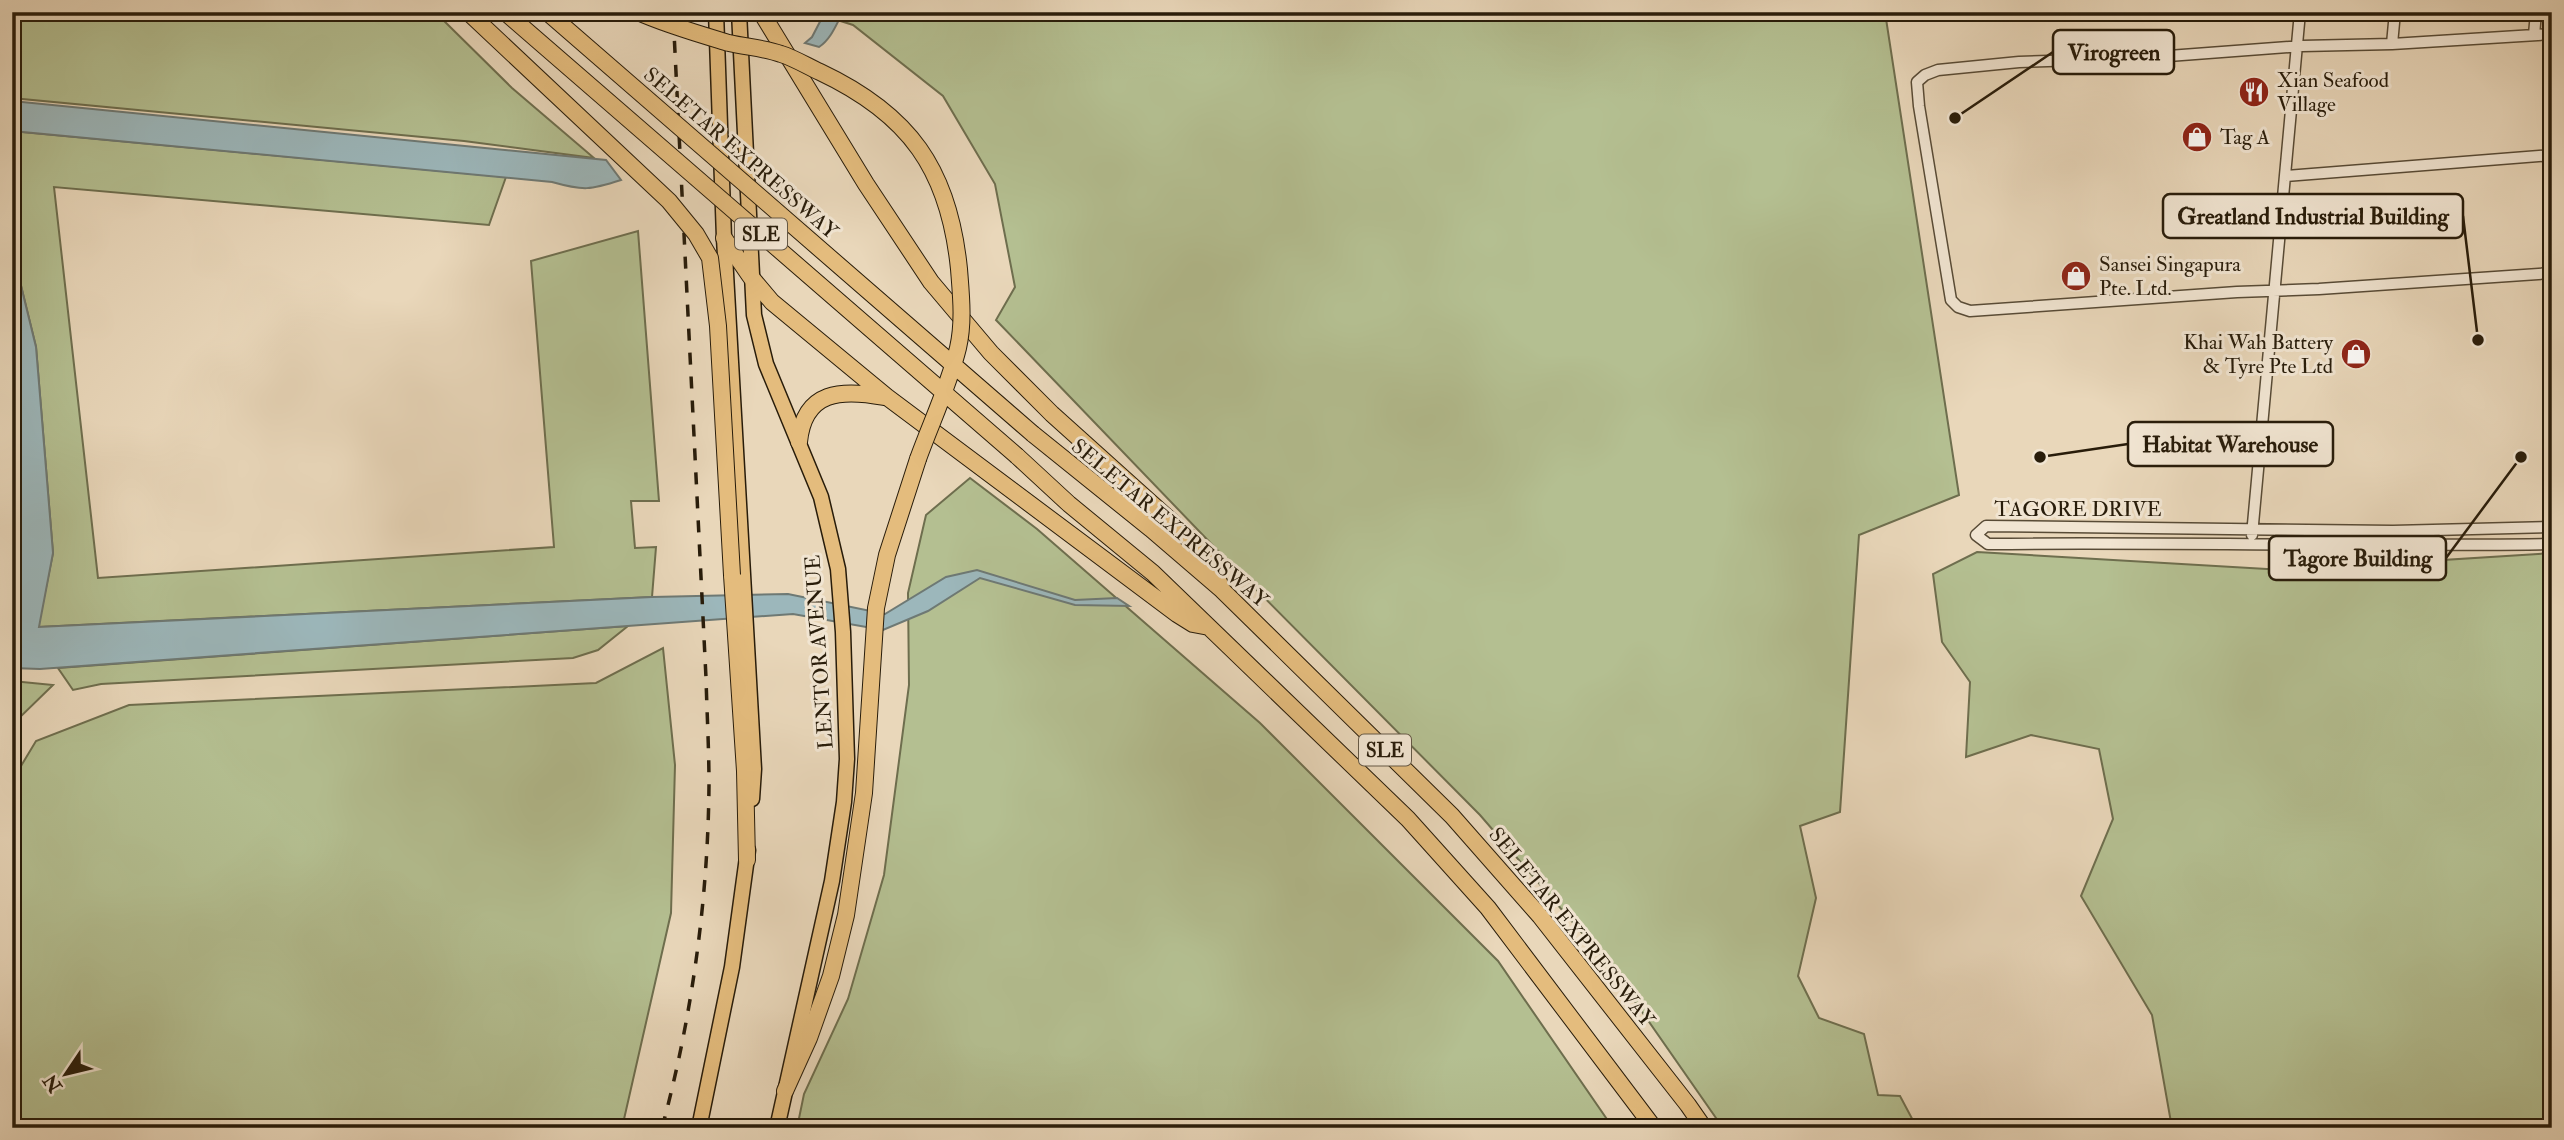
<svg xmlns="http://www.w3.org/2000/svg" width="2564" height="1140" viewBox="0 0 2564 1140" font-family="'IM FELL Double Pica',serif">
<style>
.green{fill:#b4bf91;stroke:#6e6e4e;stroke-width:2}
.water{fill:#9cb7bb;stroke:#6e7974;stroke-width:2}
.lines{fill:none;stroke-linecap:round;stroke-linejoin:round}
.minor-casing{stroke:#584b36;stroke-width:13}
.major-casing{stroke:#281c0a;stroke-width:17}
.highway-casing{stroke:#281c0a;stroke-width:18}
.minor{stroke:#f1e5d2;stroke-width:10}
.major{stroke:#e4bc7d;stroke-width:14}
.highway{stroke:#e4bc7d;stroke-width:16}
.rail{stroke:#281c0a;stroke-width:3.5;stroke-dasharray:12 12;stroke-linecap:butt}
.highway-bridge-casing{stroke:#281c0a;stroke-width:18;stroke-linecap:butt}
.highway-bridge{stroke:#e4bc7d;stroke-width:16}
.labels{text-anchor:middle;stroke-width:6;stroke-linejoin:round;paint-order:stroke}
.shield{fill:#f1e5d2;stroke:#645846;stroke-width:2}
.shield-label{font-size:19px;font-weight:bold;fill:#281c0a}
.poi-label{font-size:21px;fill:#281c0a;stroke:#f1e5d2;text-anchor:start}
.street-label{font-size:21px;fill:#281c0a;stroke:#f1e5d2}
.leader{fill:none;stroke:#281c0a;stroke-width:2.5}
.callout-dot{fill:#281c0a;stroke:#f1e5d2;stroke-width:2.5}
.callout{fill:#f1e5d2;stroke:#281c0a;stroke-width:2.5}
.callout-label{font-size:23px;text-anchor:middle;font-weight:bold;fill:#281c0a}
</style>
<rect width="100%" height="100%" fill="#e9d7ba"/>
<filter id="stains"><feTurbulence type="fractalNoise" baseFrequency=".00286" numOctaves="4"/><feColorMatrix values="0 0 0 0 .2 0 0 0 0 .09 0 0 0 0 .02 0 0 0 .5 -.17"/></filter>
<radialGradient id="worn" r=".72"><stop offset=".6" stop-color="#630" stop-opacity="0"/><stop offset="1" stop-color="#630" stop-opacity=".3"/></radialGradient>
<path class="green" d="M12 12H435L512 88 594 158 464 141 12 98Z
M823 12H1885L1959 495 1859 535 1840 812 1800 826 1816 898 1798 976 1819 1018 1864 1034 1878 1095 1900 1096 1917 1128H1723L1608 963 1480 815 1223 556 996 320 1015 287 995 184 943 96 853 25 822 15Z
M12 131 506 177 489 225 54 187 98 578 554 547 531 261 638 231 659 501H631L635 548 656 547 652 597 38 627 53 553 36 347 12 249Z
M970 478 1037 529 1260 723 1498 961 1613 1128H797L804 1094 848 999 884 875 909 685 908 593 926 515Z
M1977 552 2284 570 2552 553V1128H2172L2152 1015 2081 896 2113 819 2099 749 2031 735 1966 757 1970 682 1942 642 1933 574Z
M628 626 598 650 573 658 101 684 73 690 58 668Z
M663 648 675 765 671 913 622 1128H12V781L36 741 129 705 596 683Z
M12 681 53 685 12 725Z"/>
<path class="water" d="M825 12H843C836 25 831 39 819 47L805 43 812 37Z
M12 101 606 160 621 180C590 190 584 191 552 182L12 131Z
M12 249 36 347 53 553 39 627 652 597 788 594 885 614 946 577 977 570 1075 600 1117 598 1129 606 1075 605 980 578 928 611 883 630 793 614 40 669 12 668Z"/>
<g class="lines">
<g class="minor-casing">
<path id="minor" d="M2552 34 2392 44 2302 46 2142 58 2019 62 1938 70 1925 75 1917 82 1919 106 1951 300 1958 307 1970 311 2237 292 2319 289 2552 273
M2534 35 2536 12
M2392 44 2395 12
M2285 176 2552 155
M2552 527 2393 531 1986 526 1976 535 1988 544C2176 542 2364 547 2552 544
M2252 535 2300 12"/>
</g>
<g class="major-casing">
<path id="major" d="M716 12 724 238 754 769 752 799
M739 12 754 315 766 364 821 497 838 569 843 632 847 759 844 802 832 881 777 1128
M699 1128 732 967 748 850"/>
</g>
<g class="highway-casing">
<path id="highway" d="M761 12 866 184 931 282 991 353 1052 414 1190 538 1212 565 1221 587
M724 238 750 276 772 302 887 397 1177 614 1193 624 1209 627
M1033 434 1151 529 1222 590 1452 816 1540 916 1688 1105 1704 1128
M799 442C804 390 842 389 884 397
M1017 456 1069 504 1153 573 1408 819 1488 908 1654 1128
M732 575 745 771 747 860
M785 1091 809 1038 831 976 846 915 864 793 876 608 887 555 918 459"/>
</g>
<use href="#minor" class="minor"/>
<use href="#major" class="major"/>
<use href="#highway" class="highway"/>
<path class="rail" d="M662 1128C692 1017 708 900 709 785 709 750 707 714 706 678L673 12"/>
<g class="highway-bridge-casing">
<path id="highway-bridge" d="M468 12 669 201 696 234 710 258 718 326 732 575
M505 12 1017 456
M547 12 1033 434
M638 12C667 25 699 34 729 43 746 47 764 48 781 54 794 58 807 66 820 72 909 114 949 169 959 269 961 295 964 322 958 348 949 385 931 423 918 459"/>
</g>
<use href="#highway-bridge" class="highway-bridge"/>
</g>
<defs>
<g id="restaurant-disc" transform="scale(1.575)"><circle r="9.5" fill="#8f2418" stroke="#f1e5d2"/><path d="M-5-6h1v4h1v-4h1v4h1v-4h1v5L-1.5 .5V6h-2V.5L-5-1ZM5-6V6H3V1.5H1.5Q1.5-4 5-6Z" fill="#fff"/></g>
<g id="shop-disc" transform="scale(1.575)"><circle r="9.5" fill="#8f2418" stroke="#f1e5d2"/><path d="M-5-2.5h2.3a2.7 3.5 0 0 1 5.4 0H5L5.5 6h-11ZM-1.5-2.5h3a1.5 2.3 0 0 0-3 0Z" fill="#fff"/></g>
</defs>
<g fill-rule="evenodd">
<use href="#restaurant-disc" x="2254" y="92"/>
<use href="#shop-disc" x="2197" y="137"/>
<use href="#shop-disc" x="2076" y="276"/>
<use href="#shop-disc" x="2356" y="354"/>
</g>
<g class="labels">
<g class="shield">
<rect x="735" y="218.5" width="52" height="31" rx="5"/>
<rect x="1359" y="734.5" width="52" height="31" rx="5"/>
</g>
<g class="shield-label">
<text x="761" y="241">SLE</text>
<text x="1385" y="757">SLE</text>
</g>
<g class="poi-label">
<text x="2277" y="87">Xian Seafood<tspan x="2277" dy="24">Village</tspan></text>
<text x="2220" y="144">Tag A</text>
<text x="2099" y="271">Sansei Singapura<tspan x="2099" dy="24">Pte. Ltd.</tspan></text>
<text x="2333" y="349" text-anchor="end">Khai Wah Battery<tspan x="2333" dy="24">&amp; Tyre Pte Ltd</tspan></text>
</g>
<g class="street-label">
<text transform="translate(741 153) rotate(41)" y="7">SELETAR EXPRESSWAY</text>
<text x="2078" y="516">TAGORE DRIVE</text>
<text transform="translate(1170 523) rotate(40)" y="7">SELETAR EXPRESSWAY</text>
<text transform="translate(819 652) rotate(-94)" y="7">LENTOR AVENUE</text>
<text transform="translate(1572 927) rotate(51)" y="7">SELETAR EXPRESSWAY</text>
</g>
</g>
<path class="leader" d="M1955 118L2053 52M2478 340L2463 216M2040 457L2128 444M2521 457L2446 558"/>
<g class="callout-dot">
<circle cx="1955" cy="118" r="7"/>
<circle cx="2478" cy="340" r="7"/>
<circle cx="2040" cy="457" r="7"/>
<circle cx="2521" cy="457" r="7"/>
</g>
<g class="callout">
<rect x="2053" y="30" width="121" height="44" rx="7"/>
<rect x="2163" y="194" width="300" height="44" rx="7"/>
<rect x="2128" y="422" width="205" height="44" rx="7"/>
<rect x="2269" y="536" width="177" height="44" rx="7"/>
</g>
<g class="callout-label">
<text x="2114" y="60">Virogreen</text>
<text x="2313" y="224">Greatland Industrial Building</text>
<text x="2230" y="452">Habitat Warehouse</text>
<text x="2358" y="566">Tagore Building</text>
</g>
<rect width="2564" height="1140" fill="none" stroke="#e9d7ba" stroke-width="42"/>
<rect x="14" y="14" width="2536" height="1112" fill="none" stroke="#281c0a" stroke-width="3.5"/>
<rect x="21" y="21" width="2522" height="1098" fill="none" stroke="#281c0a" stroke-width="2"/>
<g transform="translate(66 1074) rotate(235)" stroke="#f1e5d2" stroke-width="5" paint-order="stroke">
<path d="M0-5L12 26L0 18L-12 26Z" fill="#281c0a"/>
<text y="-10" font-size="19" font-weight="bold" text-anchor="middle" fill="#281c0a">N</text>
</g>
<rect width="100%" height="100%" filter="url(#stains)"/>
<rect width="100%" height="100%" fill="url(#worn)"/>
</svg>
